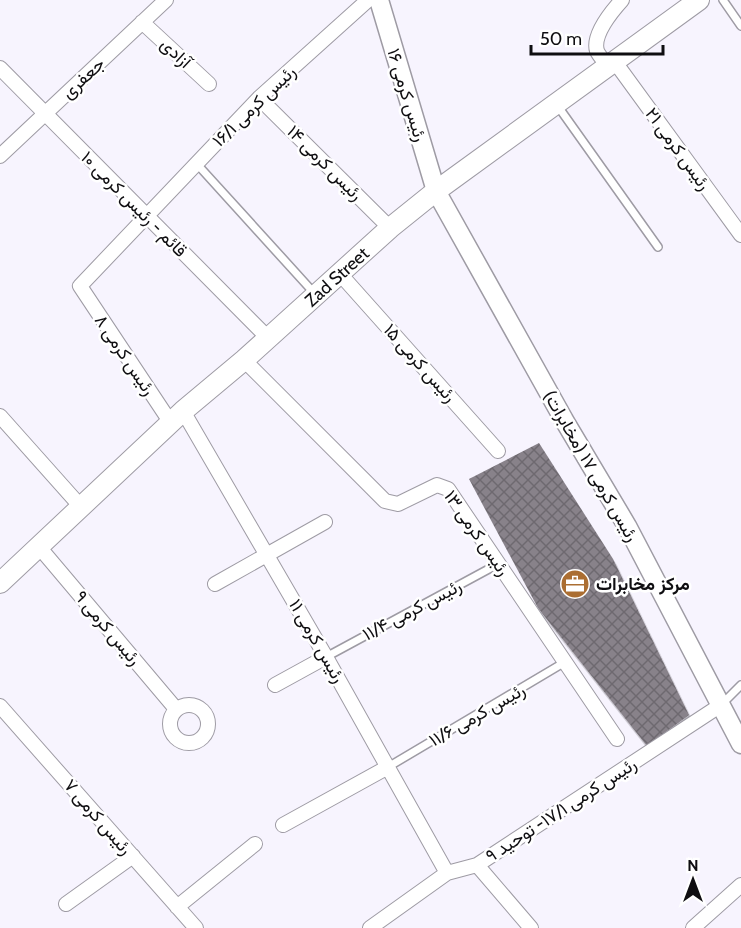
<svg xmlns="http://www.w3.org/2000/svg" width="741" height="928" viewBox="0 0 741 928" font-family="Cabin,Vazirmatn,sans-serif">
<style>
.building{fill:url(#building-cross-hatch);filter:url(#shadow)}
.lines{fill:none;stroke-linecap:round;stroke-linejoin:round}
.service-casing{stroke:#9e9ba4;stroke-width:10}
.minor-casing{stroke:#9e9ba4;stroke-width:16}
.tertiary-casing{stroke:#9e9ba4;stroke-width:21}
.secondary-casing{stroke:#9e9ba4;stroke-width:22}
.service{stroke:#fff;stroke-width:7}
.minor{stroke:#fff;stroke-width:14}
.tertiary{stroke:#fff;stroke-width:18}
.secondary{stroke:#fff;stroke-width:20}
.labels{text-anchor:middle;stroke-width:5;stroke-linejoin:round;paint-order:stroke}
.street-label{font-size:18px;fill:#0f0e11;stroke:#fff}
.poi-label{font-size:18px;font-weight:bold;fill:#0f0e11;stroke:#fff;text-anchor:start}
</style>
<defs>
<pattern id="building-cross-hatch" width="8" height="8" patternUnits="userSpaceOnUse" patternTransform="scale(1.5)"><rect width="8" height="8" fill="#88828a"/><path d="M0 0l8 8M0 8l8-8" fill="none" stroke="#6e696f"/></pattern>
<filter id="shadow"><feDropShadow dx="3.5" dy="6" stdDeviation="0" flood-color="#0004"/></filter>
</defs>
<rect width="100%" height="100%" fill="#f7f4fe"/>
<path class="building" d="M539 443 613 559 689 715 647 746 538 608 469 479Z"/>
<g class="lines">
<g class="service-casing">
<path id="service" d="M723 0 741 26
M557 105 658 247
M196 163 315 294
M326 657 498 564
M723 703 741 685
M388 767 565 662"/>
</g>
<g class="minor-casing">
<path id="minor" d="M142 22 209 84
M615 62 741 235
M609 67C605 62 599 56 597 51 592 35 612 11 622 0
M0 68 269 339
M259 98 390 228
M0 156 166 0
M341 275 498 451
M244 360 385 501 398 504 437 485 448 489 617 739
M183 411 326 657 447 873
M0 416 82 508
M171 423 80 286 259 98 368 0
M40 548 176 709
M215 584 325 522
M275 685 326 657
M170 724a19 19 0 1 1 38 0a19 19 0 1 1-38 0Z
M0 706 196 928
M283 825 388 767
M477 865 531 928
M66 904 133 856
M177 907 255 844
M370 928 447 873 477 865 721 705
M693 928 741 885"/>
</g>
<g class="tertiary-casing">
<path id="tertiary" d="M379 0 436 191 564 420 627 526 741 744"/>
</g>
<g class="secondary-casing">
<path id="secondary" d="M0 583 183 411 244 360 390 228 436 191 699 0"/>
</g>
<use href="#service" class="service"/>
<use href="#minor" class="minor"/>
<use href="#tertiary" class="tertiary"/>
<use href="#secondary" class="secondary"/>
</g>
<defs>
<g id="office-disc" transform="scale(1.5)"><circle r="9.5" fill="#ab6e32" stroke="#fff"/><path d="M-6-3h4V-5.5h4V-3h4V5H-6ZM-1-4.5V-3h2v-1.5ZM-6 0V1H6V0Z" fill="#fff"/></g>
</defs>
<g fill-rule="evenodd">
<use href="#office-disc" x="575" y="584"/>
</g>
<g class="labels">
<g class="street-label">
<text transform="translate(176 53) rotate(43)" y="6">آزادی</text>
<text transform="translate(83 78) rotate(-43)" y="6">جعفری</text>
<text transform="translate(407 95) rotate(73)" y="6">رئیس کرمی ۱۶</text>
<text transform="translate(254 106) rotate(-44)" y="6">رئیس کرمی ۱۶/۱</text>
<text transform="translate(678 149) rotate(54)" y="6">رئیس کرمی ۲۱</text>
<text transform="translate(325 163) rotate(45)" y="6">رئیس کرمی ۱۴</text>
<text transform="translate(134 204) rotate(45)" y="6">قائم - رئیس کرمی ۱۰</text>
<text transform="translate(337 277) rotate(-42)" y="6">Zad Street</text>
<text transform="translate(125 355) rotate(56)" y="6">رئیس کرمی ۸</text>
<text transform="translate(420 363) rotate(48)" y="6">رئیس کرمی ۱۵</text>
<text transform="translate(591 466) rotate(60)" y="6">رئیس کرمی ۱۷ (مخابرات)</text>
<text transform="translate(477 533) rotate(55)" y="6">رئیس کرمی ۱۳</text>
<text transform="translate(412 610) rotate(-28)" y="6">رئیس کرمی ۱۱/۴</text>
<text transform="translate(108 628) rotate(50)" y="6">رئیس کرمی ۹</text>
<text transform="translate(317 641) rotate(60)" y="6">رئیس کرمی ۱۱</text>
<text transform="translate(477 715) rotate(-30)" y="6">رئیس کرمی ۱۱/۶</text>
<text transform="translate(561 810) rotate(-33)" y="6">رئیس کرمی ۱۷/۱- توحید ۹</text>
<text transform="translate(98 817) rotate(49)" y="6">رئیس کرمی ۷</text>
</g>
<g class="poi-label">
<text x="596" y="590">مرکز مخابرات</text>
</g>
</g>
<g transform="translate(693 880)" stroke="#ffffff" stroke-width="4.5" paint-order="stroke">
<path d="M0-4.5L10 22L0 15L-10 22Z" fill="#0f0e11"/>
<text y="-9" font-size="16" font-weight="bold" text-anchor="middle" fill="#0f0e11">N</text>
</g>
<path d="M531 45v9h132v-9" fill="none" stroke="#0f0e11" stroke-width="3"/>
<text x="540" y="45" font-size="18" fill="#0f0e11" stroke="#ffffff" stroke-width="4.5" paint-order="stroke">50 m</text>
</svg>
